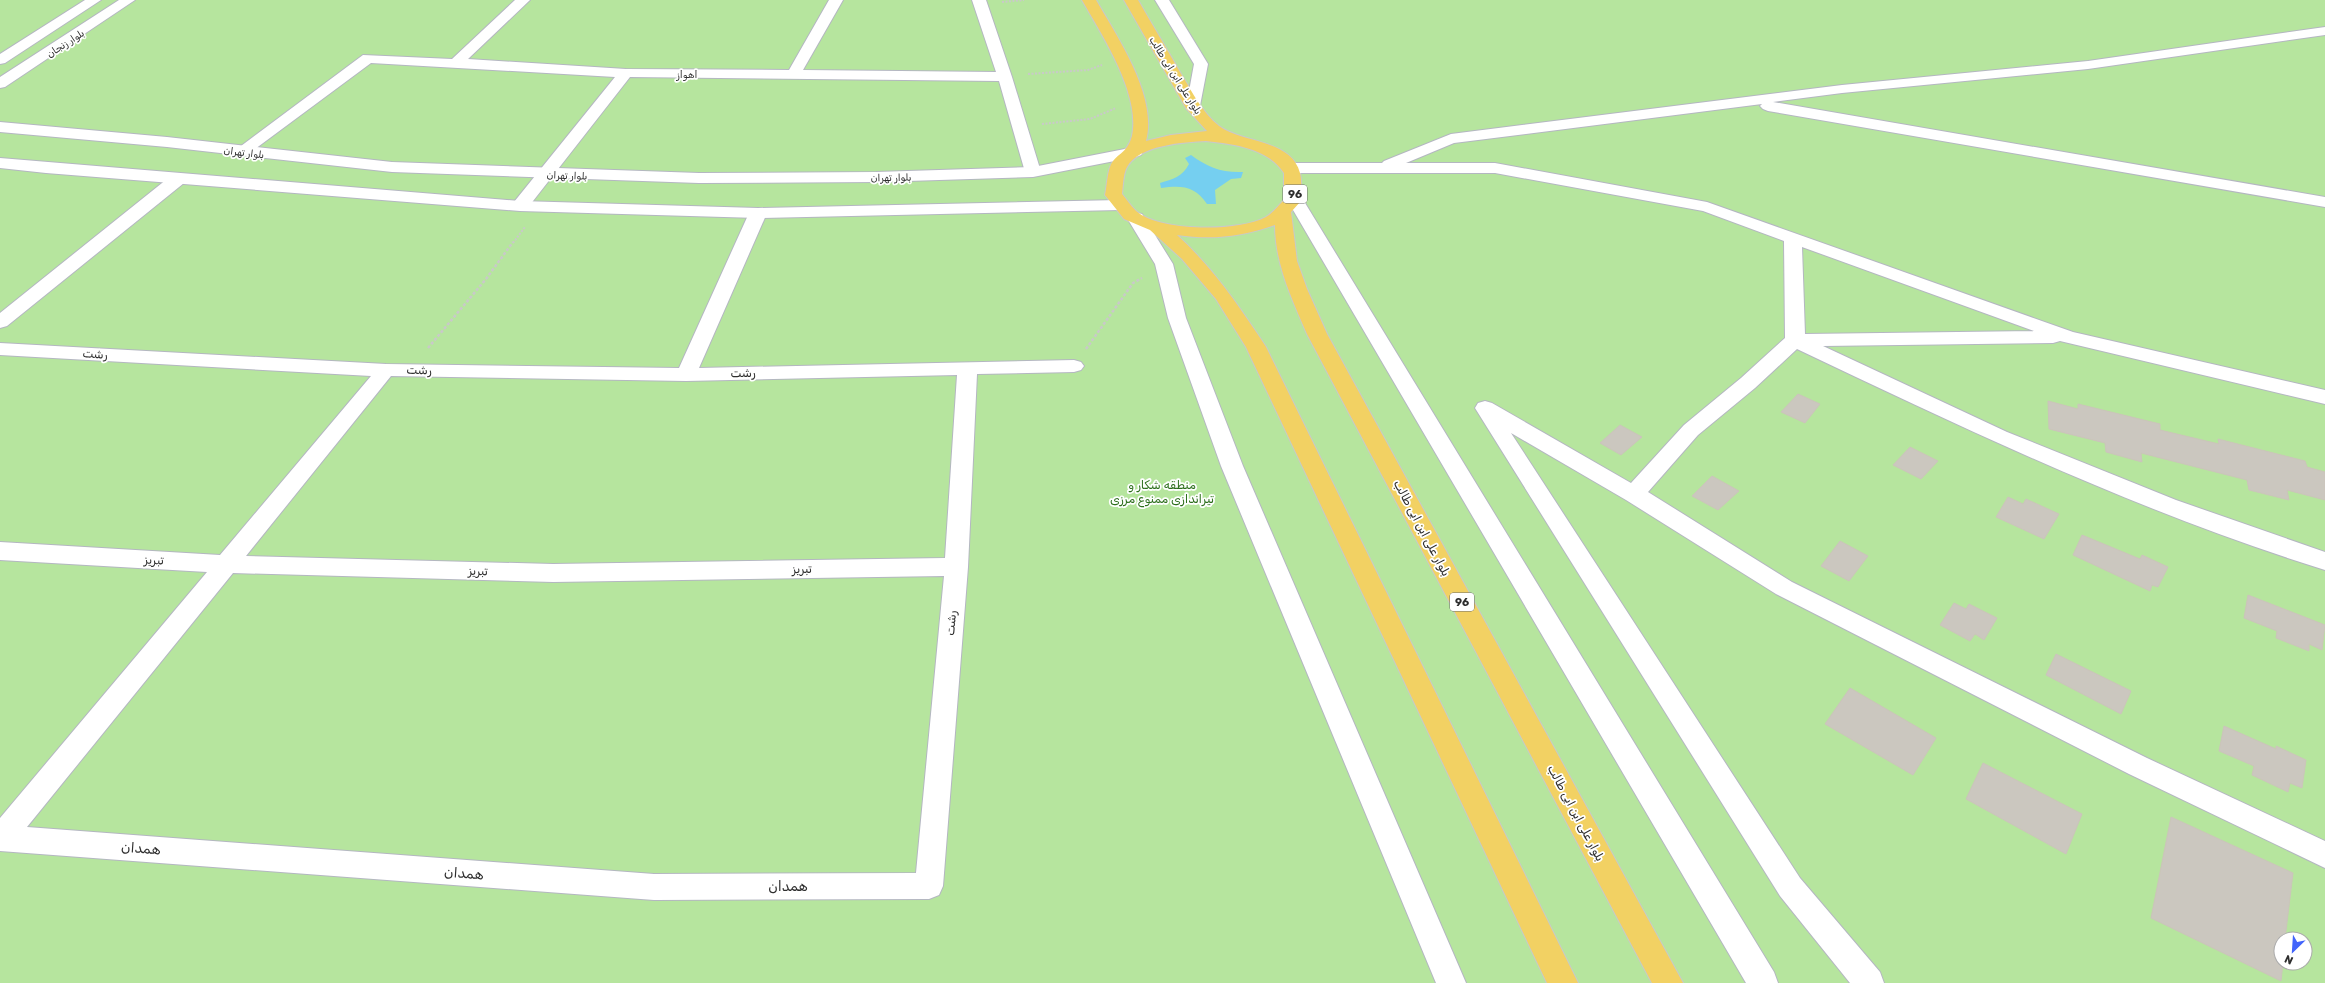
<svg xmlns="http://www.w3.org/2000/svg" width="2325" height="983" viewBox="0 0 2325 983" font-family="Rubik,Vazirmatn,sans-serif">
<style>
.green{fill:#b6e59e;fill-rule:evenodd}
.water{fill:#75cff0}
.building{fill:#cbc7bf;stroke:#cbc5ba}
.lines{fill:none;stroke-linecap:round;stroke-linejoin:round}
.minor-casing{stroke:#b4b7c1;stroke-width:2}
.tertiary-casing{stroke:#b4b7c1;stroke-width:2}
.secondary-casing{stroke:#b4b7c1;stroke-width:2}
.primary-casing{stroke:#c9c9c9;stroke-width:2}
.path-far1{stroke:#c9c9c9;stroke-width:2;stroke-dasharray:2 1.5;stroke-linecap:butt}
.path{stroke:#c9c9c9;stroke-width:2.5;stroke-dasharray:3 2;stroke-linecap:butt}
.minor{fill:#fff;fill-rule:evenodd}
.tertiary{fill:#fff;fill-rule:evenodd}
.secondary{fill:#fff;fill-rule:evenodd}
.primary{fill:#f2d163;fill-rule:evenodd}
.labels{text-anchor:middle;stroke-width:3.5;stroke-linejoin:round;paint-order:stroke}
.far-street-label{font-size:10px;fill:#2e2e2e;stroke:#fff}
.shield{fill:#fff;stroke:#6d6d6d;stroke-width:1}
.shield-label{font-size:11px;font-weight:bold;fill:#2e2e2e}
.street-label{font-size:12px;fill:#2e2e2e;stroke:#fff}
.park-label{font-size:12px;fill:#2c6e1b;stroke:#fff}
.near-street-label{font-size:14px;fill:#2e2e2e;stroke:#fff}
</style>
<rect width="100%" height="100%" fill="#efe9e1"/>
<path class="green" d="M0 0H2325V983H0ZM2281 939H2305V963H2281Z"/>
<path class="water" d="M1191 155C1207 167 1222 173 1243 172L1241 178 1231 179 1215 190 1216 204H1207C1195 186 1182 185 1161 188L1160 183C1173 179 1182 177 1189 164L1185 158Z"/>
<path class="building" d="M1798 394 1820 404 1805 423 1781 412Z
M2048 401 2078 409V404L2160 424V430L2219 444 2218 439 2305 461 2307 467 2325 472V500L2287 490 2289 500 2249 490 2247 480 2141 453 2142 462 2106 452 2105 443 2049 429Z
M1620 425 1642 437 1621 455 1600 443Z
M1910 447 1938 461 1921 479 1893 465Z
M1712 476 1739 491 1718 510 1692 496Z
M2008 497 2023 504 2026 499 2059 514 2044 539 1996 517Z
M2082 535 2140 559 2142 555 2168 567 2158 587 2152 585 2150 591 2073 555Z
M1840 541 1868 556 1849 581 1821 566Z
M2248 595 2325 625 2322 650 2309 644V651L2276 638 2277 631 2244 618Z
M1954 603 1966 609 1969 604 1997 618 1984 640 1975 634 1970 641 1940 625Z
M2056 654 2131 691 2121 714 2046 675Z
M1850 688 1936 738 1913 775 1825 724Z
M2224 726 2276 749V746L2306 760 2302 788 2290 783 2288 792 2252 775 2254 766 2219 751Z
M1983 763 2082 814 2066 854 1966 799Z
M2171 817 2293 873 2285 939H2281V963H2283L2281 981 2151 918Z"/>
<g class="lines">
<g class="minor-casing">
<path id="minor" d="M85 0H101L5 63 0 64V54Z
M119 0H135L5 87 0 88V77Z
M515 0H530L468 59 626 69 789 70 829 0H843L803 70 996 72 972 0H986L1012 77 1041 172 1039 175H1027L1025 172 999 81 630 77 526 210H514L511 206 514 202 615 77 371 63 247 155H235L233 152 363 55 452 59Z
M2325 27V35L2088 69 1842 93 1773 102 2325 197V207L1768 111 1763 109 1760 106 1762 104 1454 143 1406 163H1495L1707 202 2073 332 2325 390V404L2060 341 2053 343 1823 346 2007 432 2176 500 2325 552V570C2142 513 1969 431 1797 349L1755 388 1698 435 1648 492 1792 582 2147 758 2325 841V868L2129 774 1776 594 1626 500 1511 433 1800 878 1880 972 1884 983H1850L1780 896 1475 408 1478 403 1485 401 1492 403 1631 483 1684 425 1741 378 1785 338 1784 241 1703 211 1495 173H1290L1284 171 1282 168 1284 165 1290 163H1382L1384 161 1451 134 1842 85 2088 61ZM1802 247 2034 331 1805 334Z
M178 174 184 175 186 179 184 183 7 326 0 328V313L172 175Z
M758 208 764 209 767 213 699 368 1074 360 1081 362 1084 366 1081 370 1074 372 977 374 968 567 943 886 939 895 929 899 654 900 0 851V818L207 572 0 560V542L220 555 371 376 0 355V343L386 364 679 368 749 213 752 209ZM957 375 945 558 553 564 246 556 391 376 686 381ZM233 573 553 582 944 576 916 873 654 874 27 827Z"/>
</g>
<g class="tertiary-casing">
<path id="tertiary" d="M0 122 167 137 392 162 699 173 876 172 1033 167 1135 147 1141 149 1143 152 1141 155 1135 157 1033 177 876 182 699 183 392 172 167 147 0 132Z
M0 158 520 201 758 208 1120 200 1126 201 1129 205 1126 209 1120 210 758 218 520 211 46 173 0 168Z
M1294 193 1300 194 1302 198 1774 972 1778 983H1746L1286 198 1288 194Z
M1136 213 1142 214 1173 264 1186 318 1243 466 1466 983H1436L1221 466 1168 318 1155 264 1127 218 1130 214Z"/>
</g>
<g class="secondary-casing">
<path id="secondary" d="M1155 0H1169L1208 64 1199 111H1189L1186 108 1194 64Z"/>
</g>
<g class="primary-casing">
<path id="primary" d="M1082 0H1096C1117 37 1158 96 1146 141L1171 135 1207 131 1186 108 1124 0H1138C1152 25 1167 49 1181 74 1192 91 1202 113 1219 126 1241 143 1291 139 1300 173 1302 181 1301 193 1301 201L1291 212 1297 261 1307 289 1327 334 1683 983H1652L1307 334C1292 299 1275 264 1275 225 1240 237 1213 240 1177 235 1213 268 1239 306 1266 347L1578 983H1547L1246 347 1216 299 1182 259 1150 230 1124 219 1105 195C1107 186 1107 176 1110 167 1115 153 1127 155 1132 136 1141 94 1102 35 1082 0ZM1206 141C1233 144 1268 148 1284 173V200C1279 205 1273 213 1266 217 1239 232 1160 232 1136 211 1131 206 1126 199 1122 194 1123 186 1123 174 1127 167 1139 145 1184 142 1206 141Z"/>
</g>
<path class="path-far1" d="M1002 2 1024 0
M1028 74 1088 70 1102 65
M1042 124 1090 119 1116 108
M513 243 525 227"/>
<path class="path" d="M428 348 486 279 513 242
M1086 349 1133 283 1142 278"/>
<use href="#minor" class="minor"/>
<use href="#tertiary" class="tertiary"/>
<use href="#secondary" class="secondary"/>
<use href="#primary" class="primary"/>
</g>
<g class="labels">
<g class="far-street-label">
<text transform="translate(65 43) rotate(-33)" y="4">بلوار زنجان</text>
<text x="687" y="78">اهواز</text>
<text transform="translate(1176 75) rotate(58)" y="4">بلوار علی ابن ابی طالب</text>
<text transform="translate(244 152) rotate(7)" y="4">بلوار تهران</text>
<text transform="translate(567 175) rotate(2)" y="4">بلوار تهران</text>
<text transform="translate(891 177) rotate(-1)" y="4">بلوار تهران</text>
</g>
<g class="shield">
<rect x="1283" y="185" width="24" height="18" rx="3"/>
<rect x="1450" y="593" width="24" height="18" rx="3"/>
</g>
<g class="shield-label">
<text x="1295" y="198">96</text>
<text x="1462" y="606">96</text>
</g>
<g class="street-label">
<text transform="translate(95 354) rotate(3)" y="4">رشت</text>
<text transform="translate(419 370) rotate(1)" y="4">رشت</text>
<text transform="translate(743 373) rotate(-1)" y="4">رشت</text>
<text transform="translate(1422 528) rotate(62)" y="4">بلوار علی ابن ابی طالب</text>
<text transform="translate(154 560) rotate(3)" y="4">تبریز</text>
<text transform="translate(802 569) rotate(-1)" y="4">تبریز</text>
<text transform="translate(478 571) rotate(2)" y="4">تبریز</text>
<text transform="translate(951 623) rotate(-85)" y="4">رشت</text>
<text transform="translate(1576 813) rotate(62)" y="4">بلوار علی ابن ابی طالب</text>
</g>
<g class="park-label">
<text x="1162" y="489">منطقه شکار و<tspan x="1162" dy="14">تیراندازی ممنوع مرزی</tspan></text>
</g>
<g class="near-street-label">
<text transform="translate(141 848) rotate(4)" y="5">همدان</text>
<text transform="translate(464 873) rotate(4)" y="5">همدان</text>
<text x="788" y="891">همدان</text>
</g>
</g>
<g transform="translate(2293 951) rotate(205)"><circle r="19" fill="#ffffff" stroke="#ababab"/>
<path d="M0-3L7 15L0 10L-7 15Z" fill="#4264fb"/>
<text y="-6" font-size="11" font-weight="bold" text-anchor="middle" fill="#2e2e2e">N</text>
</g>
</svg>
